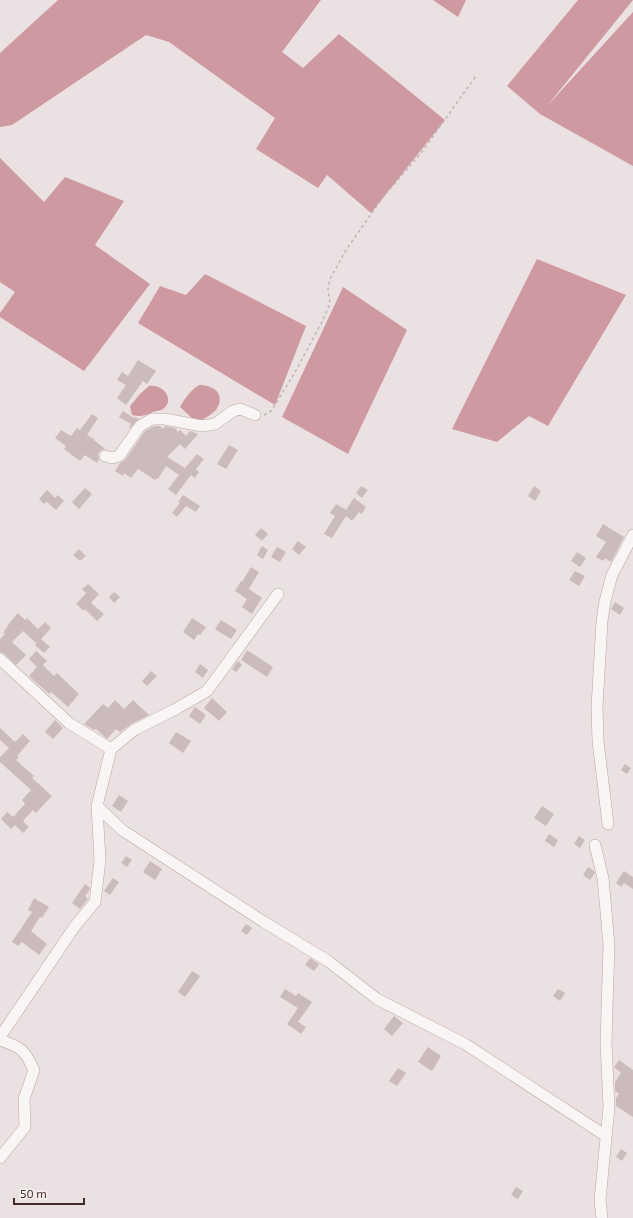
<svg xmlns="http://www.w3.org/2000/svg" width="633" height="1218" viewBox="0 0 633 1218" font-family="'Exo 2',sans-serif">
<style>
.water{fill:#cf99a2}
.building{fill:#ccbbbc}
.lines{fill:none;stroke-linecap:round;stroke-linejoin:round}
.minor-casing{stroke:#b6a6a7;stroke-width:12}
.path{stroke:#bfb3b4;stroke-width:1.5;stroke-dasharray:3 3;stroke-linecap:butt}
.minor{stroke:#f9f5f5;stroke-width:11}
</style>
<rect width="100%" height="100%" fill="#ebe1e2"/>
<path class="water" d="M58 0H321L282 52 303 68 339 34 445 120 371 213 327 175 318 188 256 149 275 118 169 42 146 35 12 125 0 127V53Z
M433 0H466L458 17Z
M578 0H633L547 106 633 12V166L540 114 507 86Z
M0 158 44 202 65 177 124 201 95 245 150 284 84 371 0 317V313L15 292 0 282Z
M537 259 626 295 548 426 529 416 497 442 452 429Z
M205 274 306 326 275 405 138 323 160 286 186 295Z
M343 287 407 330 348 454 282 417Z
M199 385C215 385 226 395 216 410 212 414 207 417 202 420L192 418 180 407C185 398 190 391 199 385Z
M149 386C162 383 176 399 163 409 160 411 154 411 151 413 143 416 141 417 132 415L130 406 140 394Z"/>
<path class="building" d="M138 360 156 371 147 384 143 381 126 405 117 398 126 385 117 380 122 372 128 376Z
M123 411 134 418 135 417 139 419 130 428 129 427 131 424 119 417Z
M92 414 98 418 87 435 94 439V440L105 449 100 451 98 454 99 460 97 463 85 455 80 461 64 449 66 446 55 438 61 430 71 436 77 428 80 430Z
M154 426H160L163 429 165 426 175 428 178 432 180 430 186 436 190 431 198 434 185 449 180 444 167 457 185 468 197 454 204 459 196 469 199 472 195 478 191 475 176 495 168 489 179 475 166 466 158 479 157 478 155 480 138 469 131 478 124 473 123 476 115 471 120 463 125 460 145 431Z
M229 445 238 450 226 469 217 464Z
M361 486 368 490 362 498 356 493Z
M534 486 541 491 535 501 528 496Z
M85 488 92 494 79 509 72 502Z
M47 490 55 498 58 495 64 501 56 510 47 502 44 504 39 499Z
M183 495 200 506 196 512 186 506 177 517 172 513 180 503 178 502Z
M354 498 366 507 362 514 359 512 352 521 346 516 332 538 324 534 335 516 330 513 336 504 346 510Z
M603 524 624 537 611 562 605 558 603 561 596 557 606 542 596 536Z
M261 528 268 534 262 541 255 535Z
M298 541 306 547 299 555 292 549Z
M262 546 268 550 263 559 257 555Z
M277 547 286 552 280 562 271 557Z
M79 549 86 556 80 561 73 555Z
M577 552 586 558 580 567 571 561Z
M251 567 259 572 249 589 262 598 252 614 242 607 247 599 235 591 241 581 242 582Z
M575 571 585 576 579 586 569 580Z
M88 584 99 594 91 603 104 614 97 621 85 609 84 611 76 604 86 593 82 589Z
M114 592 120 597 114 603 109 597Z
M615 602 624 608 620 615 611 609Z
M18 613 25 620 27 618 38 629 45 622 51 628 41 639 50 647 44 653 35 645 38 642 37 644 23 631 12 642 26 655 16 665 5 654 0 652V639L5 634 3 633 11 621Z
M192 618 206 627 200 635 198 634 194 640 183 632Z
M221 620 237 630 231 639 215 629Z
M247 650 273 667 267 677 241 660Z
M36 651 47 661 43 665 54 676 57 673 79 694 68 707 51 692 49 694 29 676 37 667 29 659Z
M238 661 242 665 236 672 232 669Z
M200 664 208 670 203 678 195 672Z
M151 671 157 676 147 686 142 681Z
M212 698 227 712 219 721 204 708Z
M115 700 124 709 133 700 149 715 131 724 120 732 116 729 107 739 96 729 94 730 84 724 103 704 108 708Z
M195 707 206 715 200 724 189 716Z
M55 720 63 728 53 739 45 732Z
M0 728 15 742 23 734 30 741 17 756 19 757 16 760 34 776 32 778 52 796 36 813 33 810 23 821 29 827 23 833 15 825 11 829 1 819 7 812 13 817 25 804 22 800 31 790 0 762V757L9 748 0 740Z
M176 732 191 741 183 753 169 743Z
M625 764 631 768 627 774 621 770Z
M119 795 128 801 121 812 112 806Z
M542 806 554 814 546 826 534 818Z
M549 834 558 840 554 847 545 841Z
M579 836 585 840 580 848 574 844Z
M126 856 132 860 127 867 121 863Z
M150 861 162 869 155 880 143 872Z
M588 867 594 871 595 873 590 880 583 875Z
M624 871 633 877V889L624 883 621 887 616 883Z
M113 878 119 882 110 895 104 891Z
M85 884 90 888 89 891 85 896 88 899 80 909 72 903Z
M34 898 49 907 42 918 40 917 31 931 47 944 39 955 22 942 18 946 12 942 32 912 28 910Z
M246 924 252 928 247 935 241 931Z
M310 958 319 964 314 971 305 965Z
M192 971 200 976 185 997 178 992Z
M285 989 296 996 298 993 312 1002 298 1022 306 1027 301 1034 287 1024 298 1008 280 997Z
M558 989 565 993 560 1001 553 996Z
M394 1016 403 1023 392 1036 384 1029Z
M428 1047 441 1056 432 1071 418 1062Z
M619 1060 633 1070V1117L616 1106V1098L619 1094 615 1091V1082L621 1073 614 1067Z
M398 1068 406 1073 397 1086 389 1081Z
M621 1149 627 1153 622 1161 616 1157Z
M516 1187 523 1191 518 1199 511 1195Z"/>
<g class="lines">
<g class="minor-casing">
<path id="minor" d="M105 456 112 458 119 456 140 426 152 419H165L202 426 215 424 233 411 240 409 255 415
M0 659 69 723 111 749 97 806 100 860 95 902 75 926 0 1037
M111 749 134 730 174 710 207 691 278 594
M97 806 122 830 264 922 328 961 377 999 465 1044 606 1136
M608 824 598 741 597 707 602 621 605 601 612 575 633 535
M595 845 603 878 609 945 606 1042 609 1107 600 1200 602 1218
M0 1040C22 1048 24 1049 34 1070L24 1099 25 1127 0 1158"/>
</g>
<path class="path" d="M264 415 271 411 294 374 323 320 330 303 328 289 330 279 346 250 383 197 421 153 476 76"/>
<use href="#minor" class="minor"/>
</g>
<path d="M14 1198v6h70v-6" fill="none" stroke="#452829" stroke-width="2"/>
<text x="20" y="1198" font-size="12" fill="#452829" stroke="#f8f1f2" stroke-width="3" paint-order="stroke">50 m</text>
</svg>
